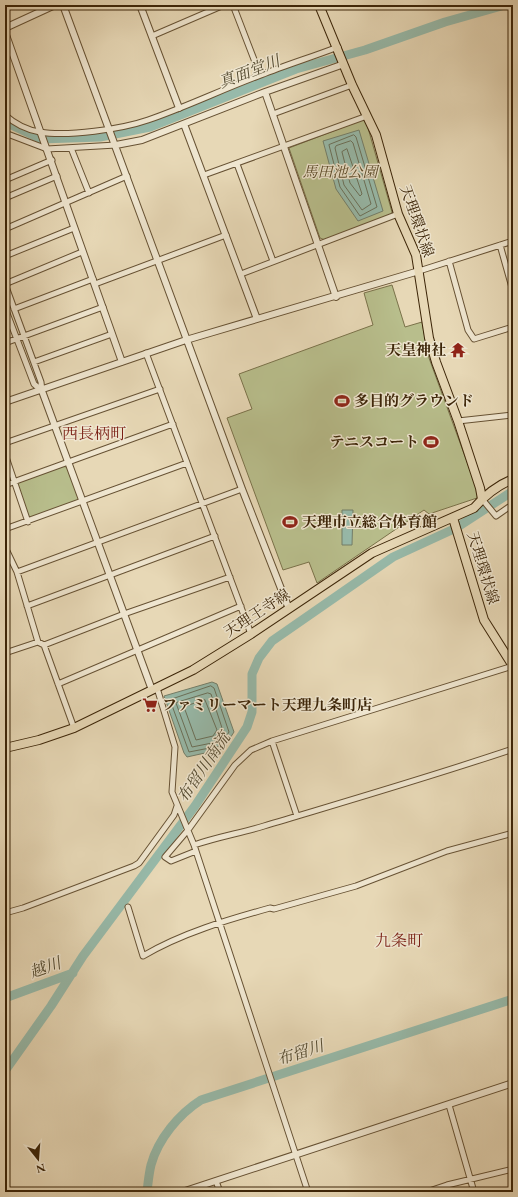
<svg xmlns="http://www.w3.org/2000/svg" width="518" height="1197" viewBox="0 0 518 1197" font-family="'EB Garamond','Noto Serif JP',serif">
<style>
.green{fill:#b8be8c;stroke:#7a724a}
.water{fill:#97baaa;stroke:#737e69}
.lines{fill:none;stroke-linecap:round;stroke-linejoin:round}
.shore{stroke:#6a7059;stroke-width:1}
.river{stroke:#97baaa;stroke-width:9}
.minor-casing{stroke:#675234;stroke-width:7}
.tertiary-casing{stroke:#675234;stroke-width:8}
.primary-casing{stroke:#3c2508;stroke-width:10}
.minor{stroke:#efe6d0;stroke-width:5}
.tertiary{stroke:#efe6d0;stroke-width:6}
.primary{stroke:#e7d8b6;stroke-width:8}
.labels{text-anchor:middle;stroke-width:3;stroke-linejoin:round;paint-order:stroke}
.park-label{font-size:15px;font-style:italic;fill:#5b4b29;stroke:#efe6d0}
.street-label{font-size:15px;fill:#3c2508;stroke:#efe6d0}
.poi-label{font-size:15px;font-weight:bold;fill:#3c2508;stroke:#efe6d0;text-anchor:start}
.water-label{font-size:16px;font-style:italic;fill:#534a30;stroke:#efe6d0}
.neighbourhood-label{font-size:16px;fill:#7a1f14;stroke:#efe6d0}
</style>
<rect width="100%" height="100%" fill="#e7d8b6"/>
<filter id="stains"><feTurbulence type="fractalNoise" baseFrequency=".005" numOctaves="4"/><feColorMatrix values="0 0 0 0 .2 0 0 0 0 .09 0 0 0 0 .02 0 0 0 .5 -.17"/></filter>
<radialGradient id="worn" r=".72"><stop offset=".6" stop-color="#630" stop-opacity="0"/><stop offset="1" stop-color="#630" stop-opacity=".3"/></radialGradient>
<path class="green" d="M362 120 366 121 392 212 391 215 325 240 320 238 289 148Z
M392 285 405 327 422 322 429 358 478 492 477 498 429 514 424 510 317 583 309 562 283 570 227 418 252 409 239 374 373 325 364 293Z
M60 466 67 467 80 502 29 518 17 486 18 481Z"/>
<path class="water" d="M359 130 383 211 358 221 336 189 323 141Z
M342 510H353L352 545H342Z
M212 682 217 684 234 732 223 749 187 757 184 753 164 696Z"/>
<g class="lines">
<path class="shore" d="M354 135 356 137 377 207 360 216 340 187 329 145Z
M351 141 353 143 371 204 362 210 344 185 335 148 336 146Z
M347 149 362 194 360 196 350 183 342 152Z
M211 686 214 688 229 732 220 746 189 752 170 700Z
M208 693 211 694 223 731 217 742 192 747 176 703Z
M205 700 217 730 213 736 196 740 184 707Z"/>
<path class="river" d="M5 122 41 139 100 137 150 127 296 69 365 50 445 22 505 5
M5 998 73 973
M5 1071 51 1006 83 956 195 806 247 727 252 712V674L259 658 272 641 393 557 456 528 513 491
M147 1192C148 1183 149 1173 151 1165 158 1139 179 1114 201 1100L513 999"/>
<g class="minor-casing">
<path id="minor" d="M233 5 260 75
M152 36 224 5
M273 114 352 85
M5 115C15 124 27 130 40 132 67 137 122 129 148 120 186 107 223 89 261 75 286 65 312 57 338 47
M5 133 47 149 116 145
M71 148 89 193
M237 164 273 261
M204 175 367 116
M5 180 52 160
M5 198 57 176
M5 229 127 176
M500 245 513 291
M5 256 74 228
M449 261 468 330 474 339 513 327
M419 271 513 241
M241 274 398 214
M5 284 41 382 42 391
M5 284 82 252
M95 284 226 235
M5 308 34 384 42 391
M14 309 93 279
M5 343 103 307
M146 353 251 634
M34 362 112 334
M458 421 513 415
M5 443 160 389
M5 454 28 522
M5 485 173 424
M482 499 496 516 509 507 513 509
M5 529 187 463
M5 547 17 572 38 642 44 645 74 728
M17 572 242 489
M27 606 215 536
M44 645 124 614 230 577
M5 653 38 642
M58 684 241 606
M157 688 175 747 172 792 194 845 308 1192
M272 741 297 816
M194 845C217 837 241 833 264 826 347 801 430 777 513 749
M196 851 171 861 165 857 188 830 235 765 251 750 272 741 513 666
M128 907 143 956C182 933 227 920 270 908L274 909 356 886 447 851 513 833
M5 913 23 908 134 866 139 863 174 815 177 806
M449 1105 474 1192
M216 1181 220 1192
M426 1192 447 1185 513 1169"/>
</g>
<g class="tertiary-casing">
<path id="tertiary" d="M63 5 242 489 289 609
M140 5 179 108
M5 28 55 5
M5 32 122 362
M265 92 336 297
M184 124 257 319
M116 145 142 140 265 92 344 64
M42 391 152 690
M5 402 186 340 419 271
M182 1192 513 1083"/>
</g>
<g class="primary-casing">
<path id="primary" d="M319 5 352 85 376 135 398 214 416 255 429 338 436 362 458 421 480 488 482 499
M453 518 484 620 513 666
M5 748 39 740 74 728 193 670 251 634 372 553 474 508C485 495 498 485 513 479"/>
</g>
<use href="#minor" class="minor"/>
<use href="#tertiary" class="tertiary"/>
<use href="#primary" class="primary"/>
</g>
<defs>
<g id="temple-bare" transform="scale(1.2)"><path d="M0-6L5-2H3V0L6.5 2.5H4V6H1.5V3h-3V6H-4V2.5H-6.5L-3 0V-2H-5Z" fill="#8f2418" stroke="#efe6d0" stroke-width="2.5" paint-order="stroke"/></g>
<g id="stadium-bare" transform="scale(1.2)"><path d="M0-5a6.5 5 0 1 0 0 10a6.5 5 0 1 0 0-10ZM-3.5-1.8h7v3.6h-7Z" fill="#8f2418" stroke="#efe6d0" stroke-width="2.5" paint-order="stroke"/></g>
<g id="supermarket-bare" transform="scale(1.2)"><path d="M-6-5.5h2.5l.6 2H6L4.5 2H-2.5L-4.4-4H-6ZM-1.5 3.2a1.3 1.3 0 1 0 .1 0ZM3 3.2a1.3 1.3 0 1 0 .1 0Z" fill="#8f2418" stroke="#efe6d0" stroke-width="2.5" paint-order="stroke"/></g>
</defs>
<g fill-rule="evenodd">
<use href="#temple-bare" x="458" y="350"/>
<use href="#stadium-bare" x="342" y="401"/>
<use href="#stadium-bare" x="431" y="442"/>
<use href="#stadium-bare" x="290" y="522"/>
<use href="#supermarket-bare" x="150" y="705"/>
</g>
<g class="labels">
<g class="park-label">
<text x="340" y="177">馬田池公園</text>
</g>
<g class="street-label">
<text transform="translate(417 221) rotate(71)" y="5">天理環状線</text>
<text transform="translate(483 568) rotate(73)" y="5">天理環状線</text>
<text transform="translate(257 613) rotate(-33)" y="5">天理王寺線</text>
</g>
<g class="poi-label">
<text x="446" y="355" text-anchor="end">天皇神社</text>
<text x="354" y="406">多目的グラウンド</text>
<text x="419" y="447" text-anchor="end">テニスコート</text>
<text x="302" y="527">天理市立総合体育館</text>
<text x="162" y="710">ファミリーマート天理九条町店</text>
</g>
<g class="water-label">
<text transform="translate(249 71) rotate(-21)" y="6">真面堂川</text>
<text transform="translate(203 767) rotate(-56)" y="6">布留川南流</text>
<text transform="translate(45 967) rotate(-20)" y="6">越川</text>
<text transform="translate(300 1052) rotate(-18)" y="6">布留川</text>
</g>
<g class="neighbourhood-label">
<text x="94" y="439">西長柄町</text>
<text x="399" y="946">九条町</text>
</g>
</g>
<rect width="518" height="1197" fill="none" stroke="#e7d8b6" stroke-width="20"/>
<rect x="6" y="6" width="506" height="1185" fill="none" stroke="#3c2508" stroke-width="2"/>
<rect x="10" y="10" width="498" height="1177" fill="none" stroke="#3c2508"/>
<g transform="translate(38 1159) rotate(163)" stroke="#efe6d0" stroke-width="3" paint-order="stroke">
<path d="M0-3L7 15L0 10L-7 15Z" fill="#3c2508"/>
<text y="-6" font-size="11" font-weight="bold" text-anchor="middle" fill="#3c2508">N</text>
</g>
<rect width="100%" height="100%" filter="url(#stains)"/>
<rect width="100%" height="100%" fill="url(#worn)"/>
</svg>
